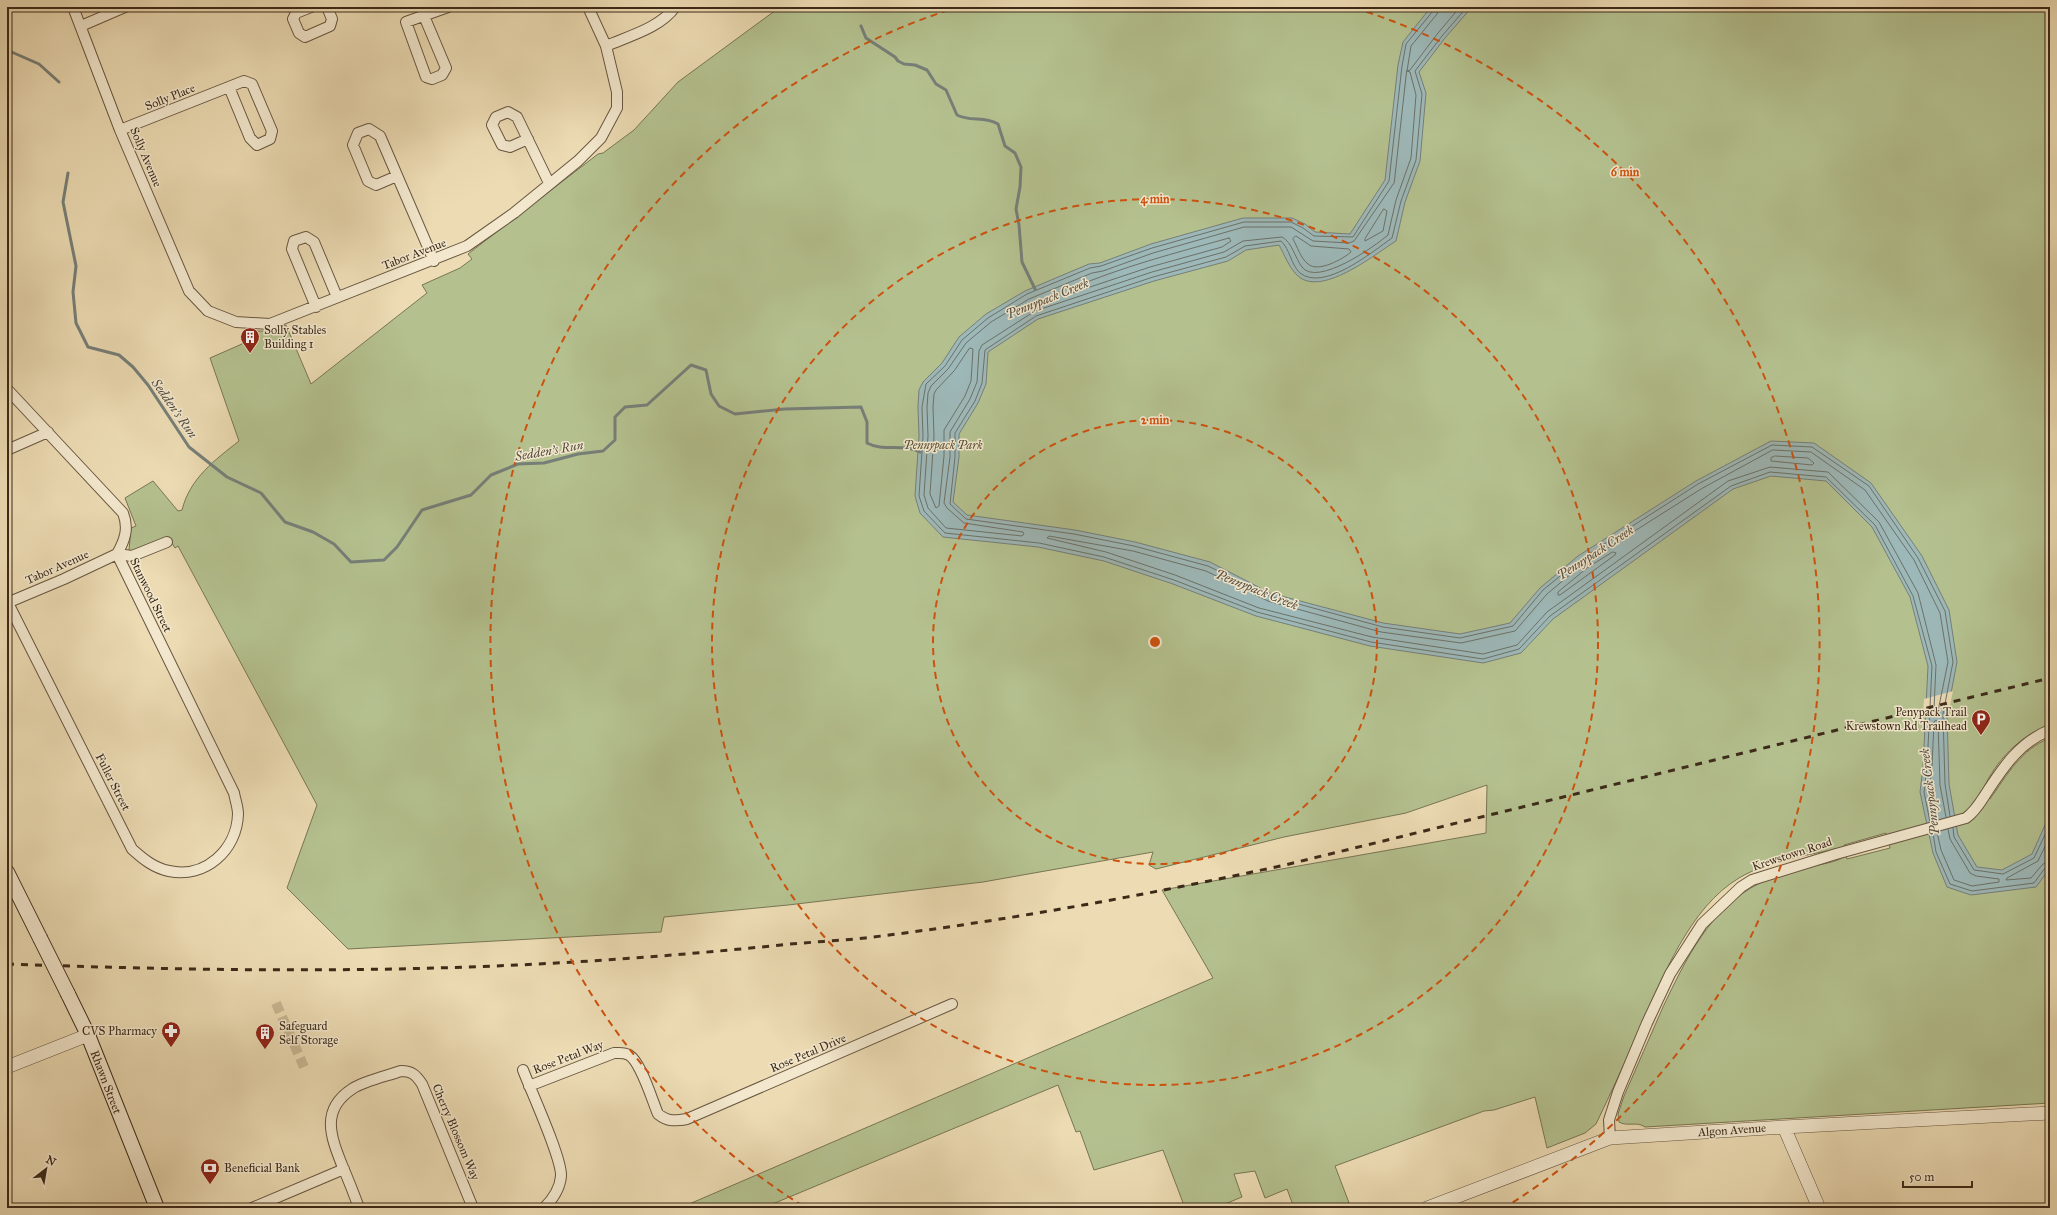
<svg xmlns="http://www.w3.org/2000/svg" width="2057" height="1215" viewBox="0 0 2057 1215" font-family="'IM FELL Great Primer',serif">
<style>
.green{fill:#b4c18f;stroke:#787654}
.water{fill:#9db8b8;stroke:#767f78}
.pier{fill:#ecdbb3}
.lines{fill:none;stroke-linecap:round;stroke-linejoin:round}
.shore{stroke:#6c7168;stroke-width:1}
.stream{stroke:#767f78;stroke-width:3}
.minor-tunnel{stroke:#c9b894;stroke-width:10;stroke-dasharray:10 5;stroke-linecap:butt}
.minor-casing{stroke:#685640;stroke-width:12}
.tertiary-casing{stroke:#685640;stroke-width:14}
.secondary-casing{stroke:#3c2a19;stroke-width:16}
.minor{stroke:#f3e8ce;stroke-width:10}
.tertiary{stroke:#f3e8ce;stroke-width:13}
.secondary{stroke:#f3e8ce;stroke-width:14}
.rail{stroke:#3c2a19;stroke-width:3;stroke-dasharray:7 7;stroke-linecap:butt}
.secondary-bridge-casing{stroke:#3c2a19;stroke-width:16;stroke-linecap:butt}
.secondary-bridge{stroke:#f3e8ce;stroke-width:14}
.ring{fill:none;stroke:#ce520e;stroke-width:2;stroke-dasharray:7 5}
.labels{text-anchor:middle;stroke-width:3;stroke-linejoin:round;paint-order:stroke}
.street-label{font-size:12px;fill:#3c2a19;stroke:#f3e8ce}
.poi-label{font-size:12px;fill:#3c2a19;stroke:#f3e8ce;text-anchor:start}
.park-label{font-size:12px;font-style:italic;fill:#5a5036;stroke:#f3e8ce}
.water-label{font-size:13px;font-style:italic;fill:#544e41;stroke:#f3e8ce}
.centre{fill:#ce520e;stroke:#f3e8ce;stroke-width:2}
.ring-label{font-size:12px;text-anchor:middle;font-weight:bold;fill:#ce520e;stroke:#f3e8ce;stroke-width:3;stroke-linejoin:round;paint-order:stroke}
</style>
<rect width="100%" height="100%" fill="#ecdbb3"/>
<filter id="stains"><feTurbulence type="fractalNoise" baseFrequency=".005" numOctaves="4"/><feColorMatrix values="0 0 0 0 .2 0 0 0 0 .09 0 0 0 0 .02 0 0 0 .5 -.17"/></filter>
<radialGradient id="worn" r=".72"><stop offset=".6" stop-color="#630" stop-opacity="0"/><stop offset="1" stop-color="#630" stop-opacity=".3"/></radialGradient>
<path class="green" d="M780 7H2050V724C2017 739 1998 758 1982 791L1990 799C2007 775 2021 749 2050 738V1103L1645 1127C1637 1121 1627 1127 1619 1122L1618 1114 1624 1096C1637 1066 1650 1037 1663 1007 1686 959 1710 908 1760 883 1774 876 1793 870 1808 867 1822 864 1834 863 1846 856L1847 859 1890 848 1886 833 1844 845V847C1808 856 1771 859 1739 878 1689 908 1663 977 1640 1028 1626 1060 1611 1093 1596 1124L1585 1133 1547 1148 1535 1097 1494 1110 1484 1111 1335 1166 1351 1208H1294L1287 1189 1265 1198 1255 1171 1234 1174 1242 1197 1215 1208H1185L1163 1150 1094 1170 1080 1131 1076 1132 1058 1085 763 1208H680L1213 978 1162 890 1486 833 1487 785 1406 813 1284 837 1156 869 1149 865 1153 852 983 882 788 905 664 917 661 932 348 949 287 888 317 805 178 546 175 548 168 537 131 552 129 550 131 528 136 526 125 498 153 481 178 511 182 510C190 478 215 460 239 441L210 358 242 344 249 331H267L286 325 311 384 427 293 422 285 460 268 472 259 468 254 598 154 603 153 634 130 678 82Z"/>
<path class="water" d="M1431 7H1472L1445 38 1419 72 1426 93 1420 161 1405 202 1396 241C1375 254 1319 300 1296 274 1289 267 1284 254 1279 245L1246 250 1228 261 1154 281 1038 319 988 352 986 384 978 403 959 434V457L953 502 967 515 1075 530 1135 542 1210 562 1270 593 1383 623 1460 634 1510 623 1540 588 1578 556 1696 481 1771 441 1814 443 1871 483 1922 556 1949 610 1957 662 1947 714 1949 784 1958 835 1977 867 2002 870 2032 854 2050 814V868L2036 887 1971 895 1947 887 1933 853 1920 792 1923 767 1928 666 1910 597 1872 527 1826 481 1771 476 1733 489 1553 619 1521 653 1483 663 1370 646 1256 616 1173 584 1104 561 1038 547 943 537 920 513 915 496 919 436 918 407 919 390 923 382 942 363 959 337 986 314 1025 291 1089 264 1100 263 1151 244 1243 218H1292L1305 224 1315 232 1350 234 1385 180 1398 65 1403 42Z"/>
<path class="pier" d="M1953 691 1950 706 1923 713 1924 699Z"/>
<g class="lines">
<path class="shore" d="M1434 7 1433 11 1406 44 1402 66 1389 181 1353 237 1314 236 1303 228 1291 222H1244L1152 248 1101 266 1090 268 1027 294 988 318 962 340 945 366 926 384 922 407 923 436 919 496 924 511 945 533 1039 543 1104 557 1174 580 1257 612 1371 642 1483 659 1519 649 1550 616 1731 486 1770 472 1826 477 1875 525 1913 596 1932 666 1927 767 1924 792 1930 822
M1439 7 1437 14 1411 46 1407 71 1410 70 1438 33 1460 7
M1467 7 1442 36 1415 71 1422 94 1416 160 1401 201 1392 238C1372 252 1324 292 1300 273 1291 265 1290 249 1281 241L1245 246 1226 257 1153 277 1036 316 985 350 982 383 975 401 955 433V457L950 504 966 519 1074 534 1134 546 1208 566 1269 596 1383 627 1460 638 1513 626 1543 590 1581 559 1698 484 1772 445 1812 447 1869 486 1918 558 1945 611 1953 662 1943 714 1945 784 1950 816
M1407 71 1410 72 1416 95 1411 158 1396 200 1388 235C1374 247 1317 287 1302 267 1295 258 1292 242 1282 237L1243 241 1224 252 1152 272 1035 311 982 345 979 351 977 382 970 399 950 432V457L944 503 947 508 964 523 1023 532 1024 534 1022 536 946 528 928 508 924 495 928 436 927 407 928 393 931 386 948 369 966 343 991 322 1029 299 1092 273 1103 271 1153 253 1244 227H1291L1313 241 1349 243 1354 241 1394 183Z
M1384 209 1387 211 1383 231 1365 241V239Z
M1296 236 1311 246 1349 249 1351 252C1343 259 1318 273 1308 264 1301 259 1297 246 1293 239Z
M1229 238 1231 241 1222 247 1150 267 1072 293 1069 291 1070 289C1121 267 1175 253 1229 238Z
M970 348 973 349 971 381 965 396 944 430V456L939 506 936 508 930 494 934 436 933 407 934 394 936 390 954 371Z
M1773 450 1811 452 1865 490 1914 560 1940 613 1948 662 1938 711 1934 709 1936 665 1918 593 1879 522 1828 472 1770 467 1728 481 1547 612 1517 645 1483 654 1372 637 1259 608 1175 575 1106 552 1047 538 1049 536 1133 551 1206 571 1268 601 1381 632 1461 643 1515 631 1547 594 1584 563 1701 489Z
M1775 456 1808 458 1814 463 1812 465 1771 461V458Z
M1613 552 1616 553 1615 555 1560 595H1558V592L1587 568Z
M1935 820 1929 791 1932 767 1934 722 1936 720 1938 722 1940 785 1946 817
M1953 828 1954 837 1974 870 2003 874 2034 858 2050 824
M1937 832 1941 850 1954 880 1972 886 1999 882V879L1976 876 1970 873 1950 839 1948 829
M1933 833 1936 852 1950 884 1972 891 2034 883 2045 868 2050 867
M2050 836 2038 861 2007 878 2006 880 2031 878 2043 864 2050 862"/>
<path class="stream" d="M861 26 866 38 895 57 898 61 904 64 915 65 927 70 936 84 946 90 957 115C970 122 985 116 998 124L1005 146 1015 153 1021 167 1020 187 1016 209 1019 225 1022 262 1035 289
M7 50 39 64 59 82
M68 173 63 202 76 266 73 292 76 323 88 347 119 355 133 367 148 385 189 447 227 477 261 493 285 522 313 532 334 544 351 562 384 560 397 547 422 510 471 495 491 475 518 464 544 463 578 454 603 451 615 440V417L625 407 647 405 691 365 706 370 711 394 719 406 735 414 785 409 861 407 867 422V443C883 452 904 443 920 452"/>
<path class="minor-tunnel" d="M276 1003 304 1067"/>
<g class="minor-casing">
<path id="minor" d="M73 7 120 130 189 291 208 311 236 322 270 324 467 246 514 213 578 161 601 138 617 108V92L606 46 588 7
M311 7 296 13 293 19 299 33 305 37 330 26 332 19 327 7
M424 16 446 68 442 75 432 79 426 77 406 22 448 7
M81 26 125 7
M606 46C629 36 660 28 675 7
M120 130 244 81 252 84 272 131 270 139 257 145 250 138 229 87
M528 139 510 147 502 145 492 125 496 117 508 112 517 117 549 183
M397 176 376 185 368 181 353 145 358 133 369 129 380 136 434 261
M316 307 292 249 294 241 306 237 314 242 337 297
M7 389 123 513C129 528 125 540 117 554
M7 450 48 432
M117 554 132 556 167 542
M7 603 64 579 117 554
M8 603 132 849C143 859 154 868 169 871 205 879 237 850 238 814 238 807 235 799 234 793L117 554
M523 1070C531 1091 562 1158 561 1176 560 1189 553 1199 544 1208
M529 1086 614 1053C619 1053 624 1052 629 1055 641 1062 652 1100 658 1114 668 1122 675 1121 687 1119L952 1004
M1610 1138 1609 1120 1618 1092 1647 1023 1670 974 1702 924 1741 887 1752 880 1836 854 1966 818C1976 811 1981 801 1987 792 2004 766 2020 742 2050 730
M252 1208 344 1169
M359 1208C354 1194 348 1179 342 1165 331 1137 320 1110 352 1089 364 1081 387 1076 401 1071 412 1071 416 1075 422 1084L473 1208"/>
</g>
<g class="tertiary-casing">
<path id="tertiary" d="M7 1067 88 1035
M1784 1127 1819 1208
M1427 1208 1610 1138 1784 1127 2050 1113"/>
</g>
<g class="secondary-casing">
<path id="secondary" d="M7 872 40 938
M68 994 88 1035 157 1208"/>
</g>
<use href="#minor" class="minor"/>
<use href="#tertiary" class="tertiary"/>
<use href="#secondary" class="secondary"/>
<path class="rail" d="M7 964C177 970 347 973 517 965 605 961 693 954 781 945 809 942 837 941 865 938 1006 921 1146 895 1285 865L2050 678"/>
<g class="secondary-bridge-casing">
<path id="secondary-bridge" d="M40 938 68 994"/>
</g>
<use href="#secondary-bridge" class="secondary-bridge"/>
</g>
<g class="ring">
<circle cx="1155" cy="642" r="222"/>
<circle cx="1155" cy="642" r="443"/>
<path d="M803 1206A665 665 0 0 1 955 8M1355 8A665 665 0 0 1 1507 1206"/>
</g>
<defs>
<g id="building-pin" transform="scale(1)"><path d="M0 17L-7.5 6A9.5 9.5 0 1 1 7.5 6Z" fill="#8f2418" stroke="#f3e8ce"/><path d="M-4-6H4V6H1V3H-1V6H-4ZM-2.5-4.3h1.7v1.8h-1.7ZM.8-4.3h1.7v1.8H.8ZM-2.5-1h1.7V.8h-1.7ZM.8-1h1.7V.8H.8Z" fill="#fff"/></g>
<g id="parking-pin" transform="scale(1)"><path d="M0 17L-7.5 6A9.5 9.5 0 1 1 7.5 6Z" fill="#8f2418" stroke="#f3e8ce"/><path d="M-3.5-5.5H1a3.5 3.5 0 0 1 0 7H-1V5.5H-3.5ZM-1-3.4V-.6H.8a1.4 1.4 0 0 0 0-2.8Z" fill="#fff"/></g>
<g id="pharmacy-pin" transform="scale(1)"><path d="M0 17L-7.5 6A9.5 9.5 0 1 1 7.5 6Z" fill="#8f2418" stroke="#f3e8ce"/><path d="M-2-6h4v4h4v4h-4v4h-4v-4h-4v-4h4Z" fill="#fff"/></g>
<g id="bank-pin" transform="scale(1)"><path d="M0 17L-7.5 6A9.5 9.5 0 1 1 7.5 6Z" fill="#8f2418" stroke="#f3e8ce"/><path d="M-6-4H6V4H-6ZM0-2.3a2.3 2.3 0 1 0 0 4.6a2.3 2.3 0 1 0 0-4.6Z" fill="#fff"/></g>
</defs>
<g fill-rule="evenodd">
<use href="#building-pin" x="250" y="337"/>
<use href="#parking-pin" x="1981" y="719"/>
<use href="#pharmacy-pin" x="171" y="1031"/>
<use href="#building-pin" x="265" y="1033"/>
<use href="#bank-pin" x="210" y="1168"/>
</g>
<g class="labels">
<g class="street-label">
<text transform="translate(170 97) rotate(-22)" y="4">Solly Place</text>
<text transform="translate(146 157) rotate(67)" y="4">Solly Avenue</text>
<text transform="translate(414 254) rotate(-21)" y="4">Tabor Avenue</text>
<text transform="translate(57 567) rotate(-24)" y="4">Tabor Avenue</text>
<text transform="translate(151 595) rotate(64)" y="4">Stanwood Street</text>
<text transform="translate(113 782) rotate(63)" y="4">Fuller Street</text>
<text transform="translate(1792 854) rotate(-18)" y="4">Krewstown Road</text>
<text transform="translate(808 1053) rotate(-23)" y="4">Rose Petal Drive</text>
<text transform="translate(568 1057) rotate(-21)" y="4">Rose Petal Way</text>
<text transform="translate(106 1082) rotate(69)" y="4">Rhawn Street</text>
<text transform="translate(1732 1130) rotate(-4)" y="4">Algon Avenue</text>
<text transform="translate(456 1132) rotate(67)" y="4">Cherry Blossom Way</text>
</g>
<g class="poi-label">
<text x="264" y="334">Solly Stables<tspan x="264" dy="14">Building 1</tspan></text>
<text x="1967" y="716" text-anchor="end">Penypack Trail<tspan x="1967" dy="14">Krewstown Rd Trailhead</tspan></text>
<text x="279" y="1030">Safeguard<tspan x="279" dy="14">Self Storage</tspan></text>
<text x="157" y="1035" text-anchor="end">CVS Pharmacy</text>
<text x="224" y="1172">Beneficial Bank</text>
</g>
<g class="park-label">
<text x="943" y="449">Pennypack Park</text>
</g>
<g class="water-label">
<text transform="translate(1047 298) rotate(-22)" y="5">Pennypack Creek</text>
<text transform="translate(175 408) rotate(55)" y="5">Sedden's Run</text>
<text transform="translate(549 450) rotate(-10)" y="5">Sedden's Run</text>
<text transform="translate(1595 552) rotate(-33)" y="5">Pennypack Creek</text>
<text transform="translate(1257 589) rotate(22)" y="5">Pennypack Creek</text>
<text transform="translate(1929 792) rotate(-97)" y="5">Pennypack Creek</text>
</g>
</g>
<circle cx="1155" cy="642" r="6" class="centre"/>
<g class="ring-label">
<text x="1625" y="176">6 min</text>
<text x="1155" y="203">4 min</text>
<text x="1155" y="424">2 min</text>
</g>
<rect width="2057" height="1215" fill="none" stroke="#ecdbb3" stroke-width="24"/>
<rect x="8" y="8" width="2041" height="1199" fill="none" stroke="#3c2a19" stroke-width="2"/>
<rect x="12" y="12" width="2033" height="1191" fill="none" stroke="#3c2a19"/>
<g transform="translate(46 1169) rotate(31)" stroke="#f3e8ce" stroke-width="3" paint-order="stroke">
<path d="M0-3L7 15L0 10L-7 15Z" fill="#3c2a19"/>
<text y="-6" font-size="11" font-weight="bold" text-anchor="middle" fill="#3c2a19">N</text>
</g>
<path d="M1903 1181v6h69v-6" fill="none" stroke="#3c2a19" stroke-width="2"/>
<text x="1909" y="1181" font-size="12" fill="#3c2a19" stroke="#f3e8ce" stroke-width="3" paint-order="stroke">50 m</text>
<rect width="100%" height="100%" filter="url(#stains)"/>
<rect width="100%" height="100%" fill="url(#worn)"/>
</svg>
